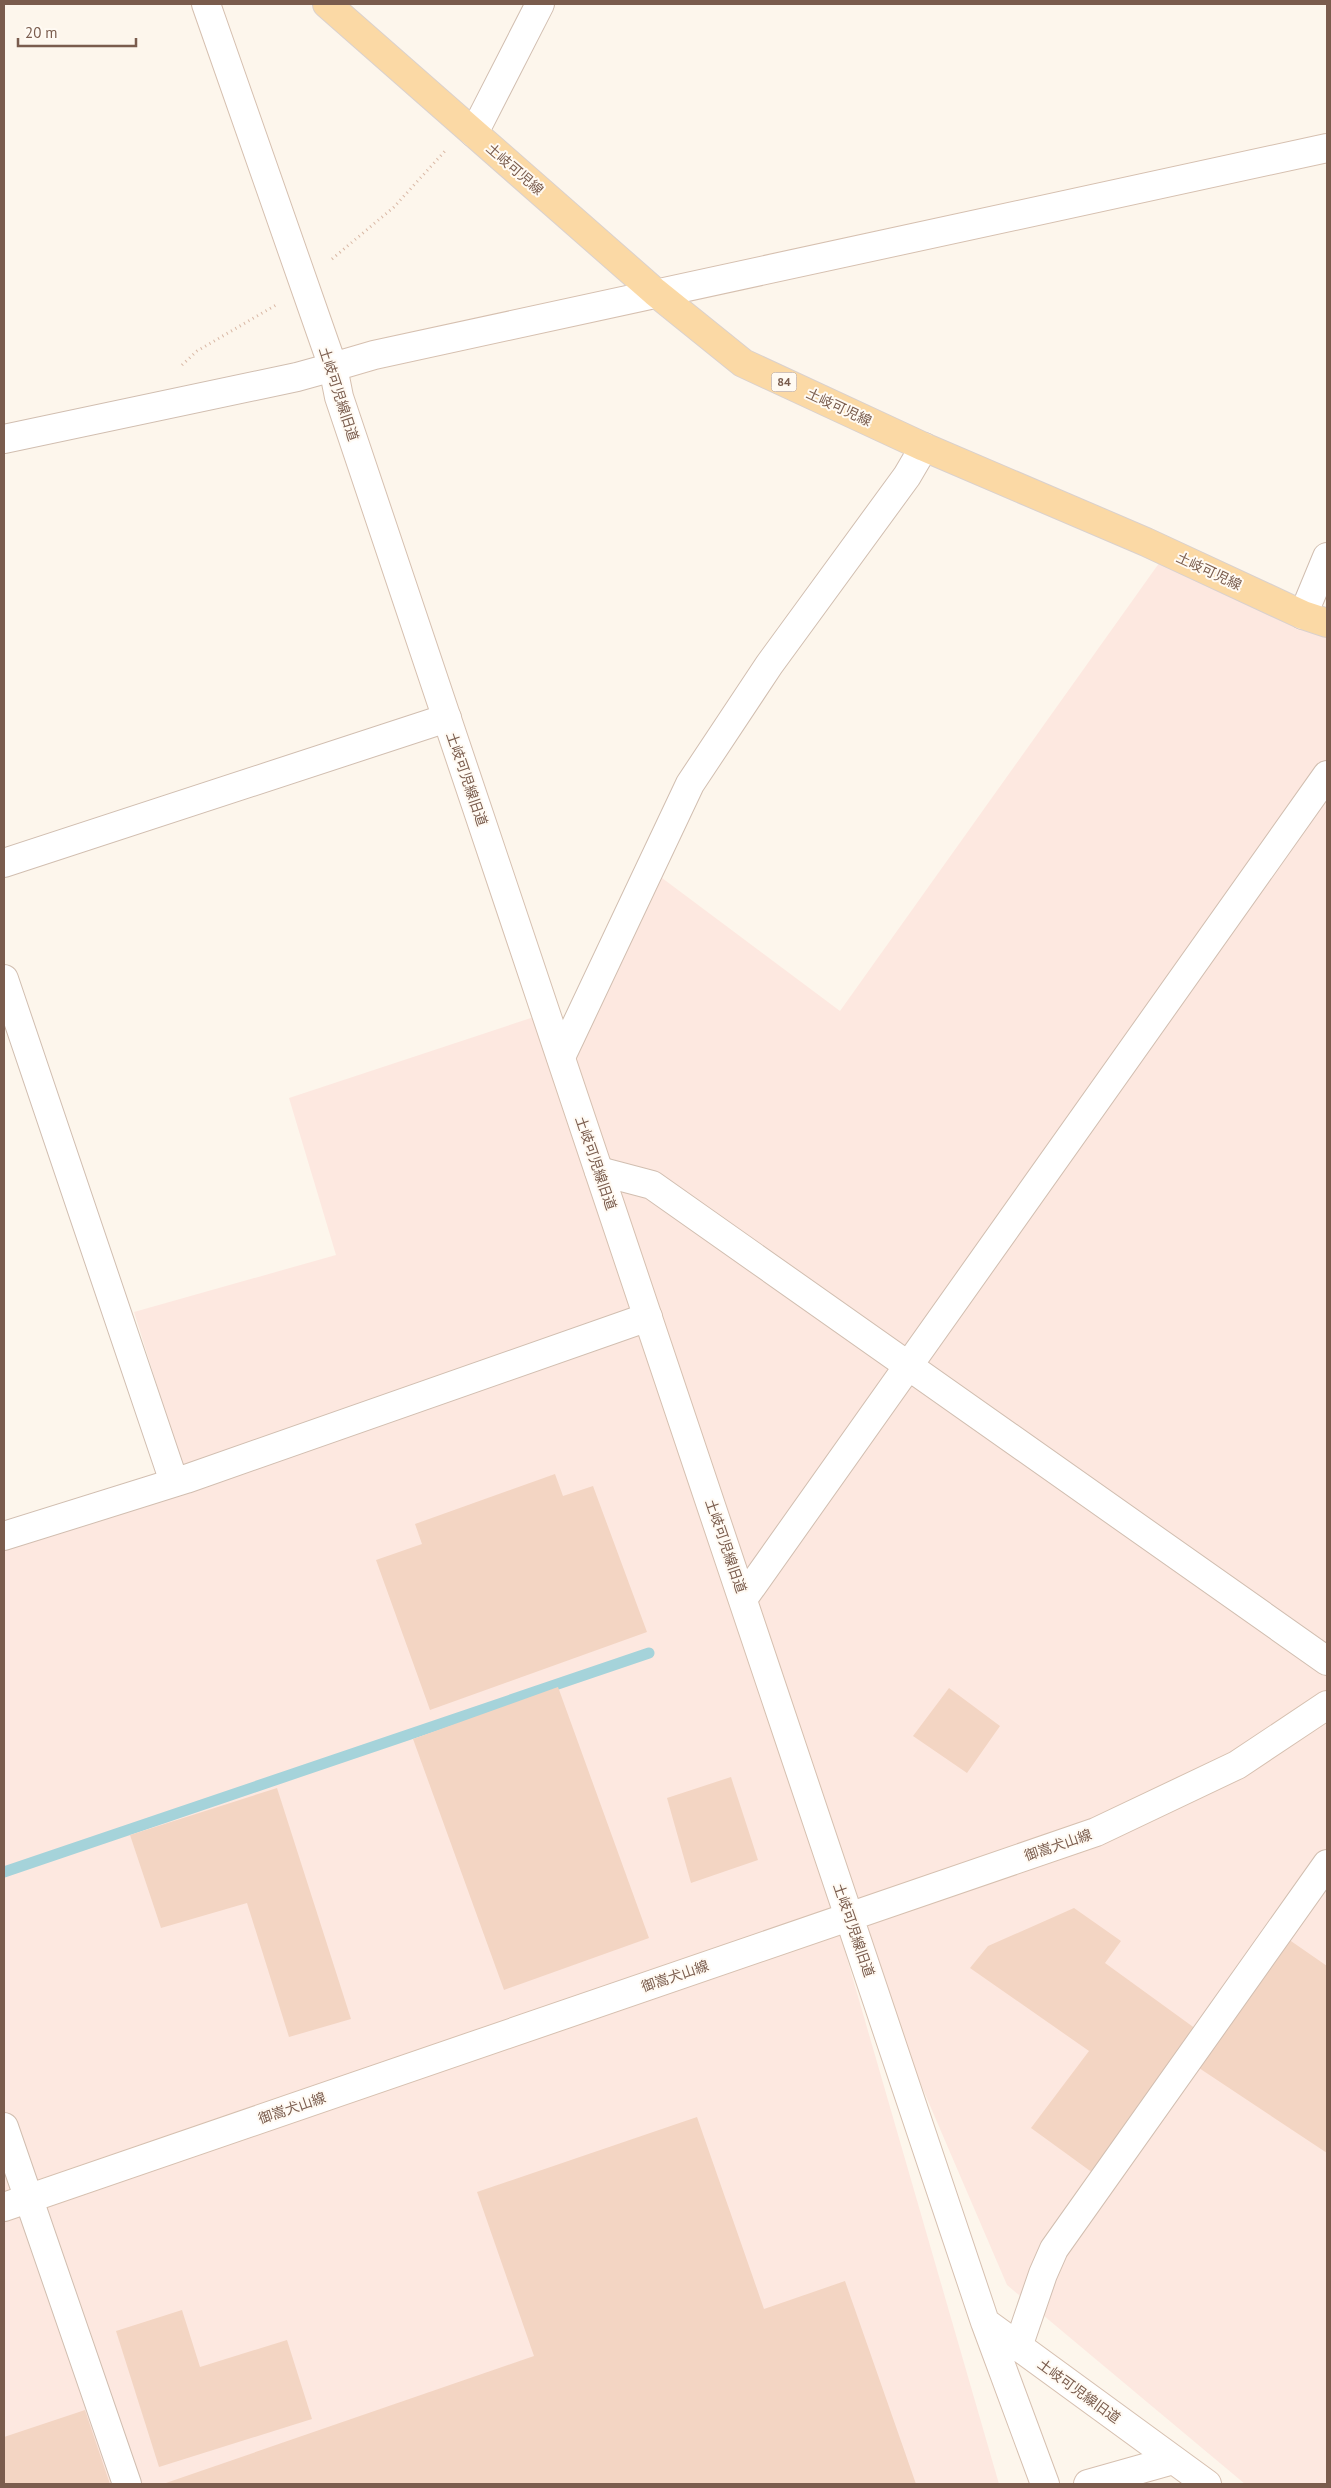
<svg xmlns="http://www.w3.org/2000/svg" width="1331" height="2488" viewBox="0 0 1331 2488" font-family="'PT Sans','Noto Sans JP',sans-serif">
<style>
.commercial{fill:#fde8e0}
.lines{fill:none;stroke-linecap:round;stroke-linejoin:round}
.stream{stroke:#a5d3da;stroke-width:11}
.building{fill:#f3d5c3}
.street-casing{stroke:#d1beb0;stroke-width:30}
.secondary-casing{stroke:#d6c0b0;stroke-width:30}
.primary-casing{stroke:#dad1cd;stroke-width:30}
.path{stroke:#d9b8a5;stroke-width:3;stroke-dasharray:1 4;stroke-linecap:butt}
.street{stroke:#fff;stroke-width:28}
.secondary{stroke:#fff;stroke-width:28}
.primary{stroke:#fbd9a5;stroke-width:28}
.labels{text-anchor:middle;stroke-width:4;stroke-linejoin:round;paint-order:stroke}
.shield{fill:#fffaf3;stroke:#a28b7f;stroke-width:1}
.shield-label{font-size:12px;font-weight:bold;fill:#7a5c4d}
.street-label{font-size:14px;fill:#7a5c4d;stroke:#fffaf3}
</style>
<rect width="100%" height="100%" fill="#fdf6ec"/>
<path class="commercial" d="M1167 552 1327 623V2484H1245L1007 2285 849 1917 748 1616 999 2484H4V1536L186 1478 134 1312 336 1255 289 1098 546 1013 560 1056 650 869 840 1011Z"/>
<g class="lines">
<path class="stream" d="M4 1872 649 1653"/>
</g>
<path class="building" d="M555 1474 563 1496 593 1486 647 1632 430 1710 376 1560 422 1544 415 1524Z
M558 1687 649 1938 504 1990 413 1739Z
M949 1688 1000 1726 967 1773 913 1736Z
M731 1777 758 1860 691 1883 667 1798Z
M277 1788 351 2019 289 2037 247 1903 161 1928 130 1835Z
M1074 1908 1121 1941 1105 1963 1196 2029 1093 2173 1031 2128 1089 2051 970 1968 988 1946Z
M1288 1939 1327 1966V2153L1199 2068Z
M697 2117 764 2309 845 2281 916 2484H163L534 2356 477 2192Z
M182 2310 200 2367 287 2340 312 2419 159 2467 116 2331Z
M85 2410 110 2484H4V2437Z"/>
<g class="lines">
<g class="street-casing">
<path id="street" d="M474 133 540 4
M4 439 297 377 333 367
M1303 615 1327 557
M4 863 447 718
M4 979 174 1482
M561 1057 690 784 769 665 907 476 924 447
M599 1171 652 1185 1327 1661
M4 1536 186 1479 648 1317
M743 1599 1327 775
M4 2127 127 2484
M1018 2347 1043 2274 1054 2249 1327 1864"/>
</g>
<g class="secondary-casing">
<path id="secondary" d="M206 4 333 367 339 397 985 2322 1045 2484
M333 367 374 355 1327 148
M4 2207 1096 1832 1237 1765 1327 1705
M985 2322 1207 2484
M1088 2484 1173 2460"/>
</g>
<g class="primary-casing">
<path id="primary" d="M327 4 655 292 743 363 924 447 1146 542 1303 615 1327 623"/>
</g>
<path class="path" d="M332 259 394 207 445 151
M182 365 197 351 276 305"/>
<use href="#street" class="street"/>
<use href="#secondary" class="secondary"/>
<use href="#primary" class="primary"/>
</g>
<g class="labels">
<rect class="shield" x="771.5" y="372.5" width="25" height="19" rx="4"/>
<g class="shield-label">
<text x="784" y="386">84</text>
</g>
<g class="street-label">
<text transform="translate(515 169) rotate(41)" y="5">土岐可児線</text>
<text transform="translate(339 394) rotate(72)" y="5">土岐可児線旧道</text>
<text transform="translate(839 407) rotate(25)" y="5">土岐可児線</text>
<text transform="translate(1209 571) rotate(25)" y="5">土岐可児線</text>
<text transform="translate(467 779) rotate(71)" y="5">土岐可児線旧道</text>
<text transform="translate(596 1163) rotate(71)" y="5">土岐可児線旧道</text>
<text transform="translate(726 1546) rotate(71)" y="5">土岐可児線旧道</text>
<text transform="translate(1058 1845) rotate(-19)" y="5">御嵩犬山線</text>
<text transform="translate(854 1930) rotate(71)" y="5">土岐可児線旧道</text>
<text transform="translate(675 1976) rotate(-19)" y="5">御嵩犬山線</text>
<text transform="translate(292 2108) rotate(-19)" y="5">御嵩犬山線</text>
<text transform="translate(1079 2391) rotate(36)" y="5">土岐可児線旧道</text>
</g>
</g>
<rect width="1331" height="2488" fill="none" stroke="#7a5c4d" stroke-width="10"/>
<path d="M18 38v8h118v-8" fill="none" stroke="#7a5c4d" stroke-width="2.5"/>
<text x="25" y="38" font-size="15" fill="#7a5c4d" stroke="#fffaf3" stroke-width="4" paint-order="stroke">20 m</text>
</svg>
